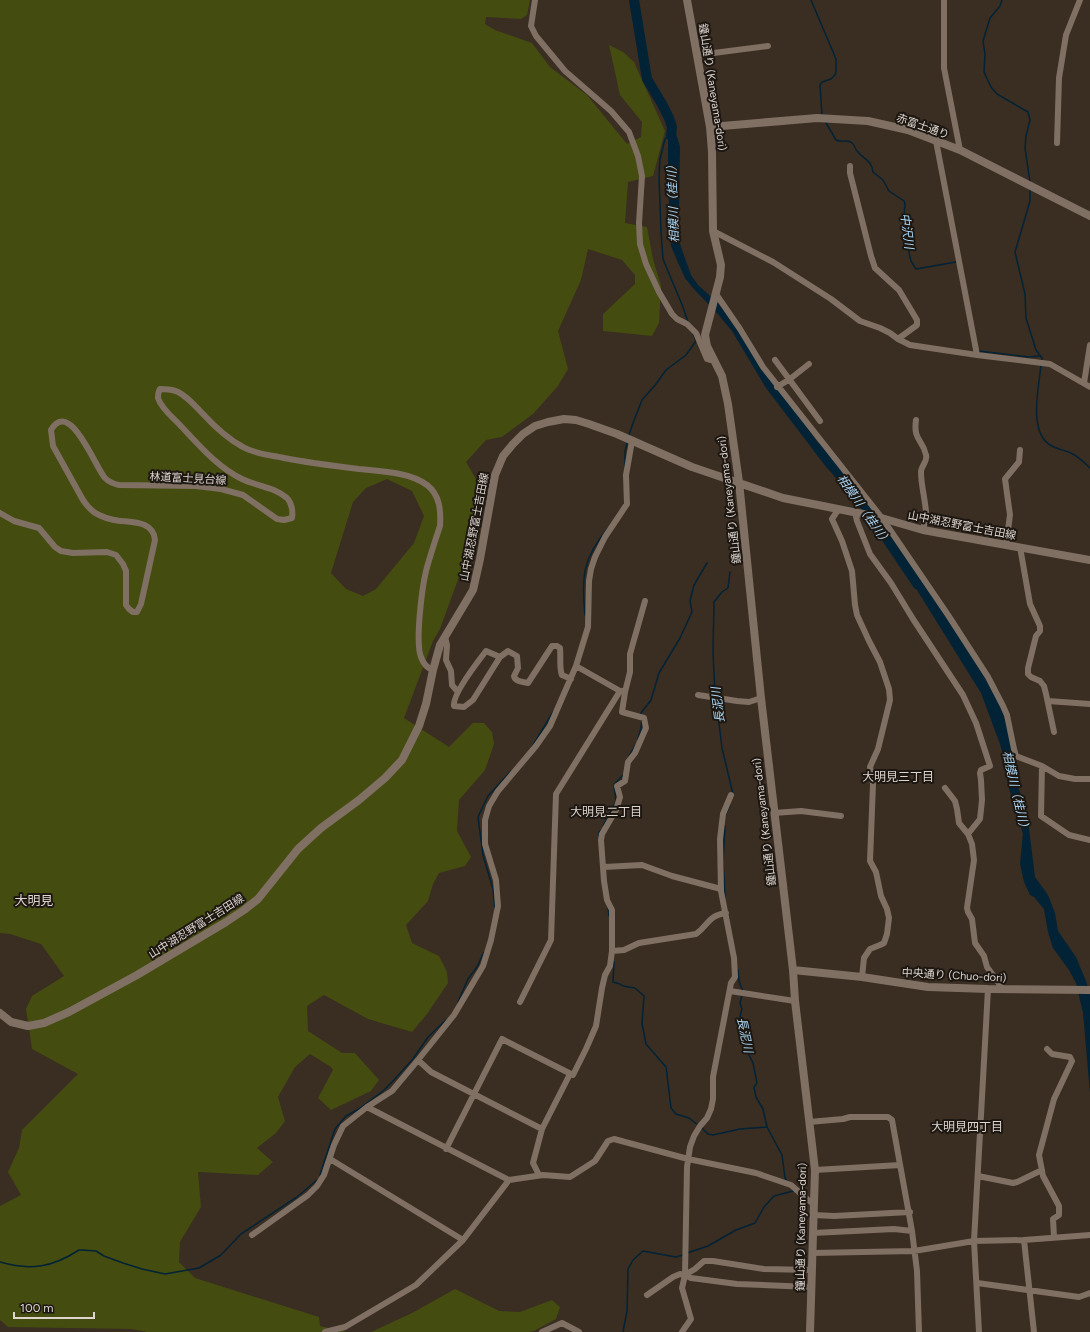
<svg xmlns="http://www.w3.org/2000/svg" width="1090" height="1332" viewBox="0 0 1090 1332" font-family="Figtree,'Noto Sans JP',sans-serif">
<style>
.green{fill:#444c10;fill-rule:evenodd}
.water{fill:#022335}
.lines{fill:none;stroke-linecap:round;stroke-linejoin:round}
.stream{stroke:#022335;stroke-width:1.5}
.river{stroke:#022335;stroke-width:10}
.street{stroke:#7f7063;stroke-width:6}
.secondary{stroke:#7f7063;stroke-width:8}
.labels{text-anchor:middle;stroke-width:4;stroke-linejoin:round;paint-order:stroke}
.street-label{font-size:11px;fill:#ded5cf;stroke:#1d1712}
.water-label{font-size:12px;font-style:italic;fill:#a8d4f3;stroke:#1d1712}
.neighbourhood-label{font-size:12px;fill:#ded5cf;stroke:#1d1712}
.quarter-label{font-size:13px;fill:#ded5cf;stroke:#1d1712}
</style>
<rect width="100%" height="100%" fill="#3a2d22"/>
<path class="green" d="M0 0H530L527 15 521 19 486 17 485 24 495 30 532 43 550 67 587 95 627 144 641 137 642 122 620 95 609 45 623 52 634 62 665 131 653 176 628 182 625 223 647 227 653 259 661 286 659 323 652 336 603 331V314L635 284V275L622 260 588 249 581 280 558 331 568 369 558 386 533 414 502 437 486 440 466 462 480 486 474 533 460 574 440 629 433 641 404 718 449 747 473 723H484L492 732 494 744 485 770 459 800 457 831 471 857 465 866 439 873 433 884 428 901 406 925 412 943 439 956 447 972 448 983 427 1014 412 1032 368 1019 324 995 307 1006 308 1031 342 1053H355L379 1080 371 1091 331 1110 318 1098 333 1070 331 1067 310 1054 295 1067 278 1097 285 1121 276 1133 257 1148 273 1162 258 1175 198 1172 201 1207 180 1242 179 1262 195 1278 319 1317 320 1326 347 1332H148L131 1329 8 1327 0 1320V1206L21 1195 8 1172 19 1148 22 1130 78 1074 32 1049 26 1009 32 996 64 976 41 944 10 934 0 933ZM387 479 412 491 424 516 414 543 376 589 363 596 346 589 331 573 353 502 366 488Z
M455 1289 499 1311 520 1312 552 1300 560 1307 556 1319 534 1331 529 1332H371L412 1313Z"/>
<path class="water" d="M671 117 680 147 679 208 675 205 674 228 677 232 681 247 691 275 698 285 718 303 826 454V458L829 463 832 462 835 464 866 501 882 523 944 614 989 682 999 703 1007 725 1015 763V781L1020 792 1028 821 1035 877 1048 895 1055 913 1058 931 1076 957 1086 981 1090 995V1093L1083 1013 1076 983 1069 970 1053 948 1048 932 1044 909 1034 897 1030 895 1024 882 1020 864 1023 834 1008 785 1005 763 1000 744 981 693 917 590 914 588 857 503 834 474 827 468 766 388 732 331 717 313 693 288 685 278 676 258 671 246 668 183V142Z"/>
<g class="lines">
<path class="stream" d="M811 0 836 59V71L835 75 831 79 822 82 820 85 822 116
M1002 0 1000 6 990 18 983 41 985 54 984 72 991 87 997 94 1028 112 1030 120 1026 136 1025 148 1030 182
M825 121 836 140C841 143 848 139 852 143 855 145 855 149 857 151 863 159 872 160 873 172L883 180 889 191 904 201 905 204 904 216 907 244 911 261 916 269 956 262
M669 136 665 139 660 159 659 177 661 232 663 259 683 307 688 322
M1030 188V201L1015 252 1025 294 1026 318 1036 350 1042 358 1041 362
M979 351 1029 357 1039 356
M1041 365C1039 387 1028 431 1050 445 1056 449 1064 450 1071 453 1077 456 1085 463 1090 468
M629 435 633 423 642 400 656 384 666 370 686 355 696 341 693 333
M625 467V452L627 443
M585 615C581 577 583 558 608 528
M715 695 713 652 714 602 722 592 728 588 730 572
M716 699 722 748 733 794
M641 715V713L651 700 659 673 680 638 692 612 690 601 694 585 707 563
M638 739 641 728 642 719
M532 747 553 712
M629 756 635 746
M725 816 730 805
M603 826 616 801 614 785 623 775
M725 826 723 861 725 898
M599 837V832L601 830
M608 908 609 916
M495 910 493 889 483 855 478 817 488 796 511 771
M614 962 613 982 620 984 623 986 635 988 644 996 642 1023 646 1044 666 1067 671 1108 676 1114 689 1118 698 1125
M738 970 739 981 743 992
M742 995 740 1003 742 1009 740 1016 748 1037 746 1049 753 1063 757 1083 754 1087 756 1097 763 1109 767 1127 782 1155 785 1178 787 1181
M458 1002 468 979 477 967 484 952
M701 1127 708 1134 713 1135 740 1129 767 1127
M320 1175 335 1129 346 1116 359 1109 383 1091 394 1080 413 1059 428 1037 446 1020
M687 1253 708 1246 736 1230 755 1223 764 1207 774 1196 793 1191 792 1189
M0 1262C31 1271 53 1267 79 1250H82L96 1251 104 1256 123 1263 142 1269 165 1274 199 1268 221 1255 241 1234 297 1197 317 1180
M623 1332 627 1311 628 1269 633 1260 643 1251 676 1257 683 1255"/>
<path class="river" d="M634 0 647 79 662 104 669 118 672 127 671 136
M818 448 839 474"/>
<path class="street" d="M535 0 531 26 536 36 565 71 611 111 629 132 638 156 642 176 639 223 640 244 646 264 659 292 672 314 677 319 687 324 696 333 707 359 710 360H714
M944 0V68L960 150
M698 55 768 46
M936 141 977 355
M1057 143 1059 78 1066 35 1080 0
M850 166V173L871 256 875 268 899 290 917 320V325L898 339
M713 231 773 262 831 299 860 321 880 328 890 333 898 339 910 345 977 355 1050 364 1090 387
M716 294 740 329 763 367 882 518 948 615 988 677 1003 706 1007 715 1014 749 1016 756 1042 766 1041 816 1069 835 1090 840
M775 360 820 421
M1084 383 1090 345
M777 387 790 379 809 364
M916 420C913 441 923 439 926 455 928 461 921 466 921 472 921 485 925 498 926 512 926 518 924 524 923 530
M838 510 832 519 842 541 852 571 855 605 857 615 869 641 880 662 889 689 890 700 878 749 870 767 873 784 870 861 876 872 881 896 887 909 889 918 887 934 884 943 880 945 870 949 864 958 862 977
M855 512 857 521 870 554 891 583 913 619 963 695 976 723 990 766 981 770 980 773 981 780 982 800 980 819 968 834
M0 513 14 521 39 528 55 547 61 551 73 553 107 552 116 555 123 564 126 571V605L129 609 133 612H137L141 604 155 540C153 519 129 523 114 520 109 519 103 517 99 515 92 512 87 506 83 500L53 446 51 430C70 398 95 467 105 478 109 482 114 484 119 485L196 486 221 489 243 495 277 519 284 520 292 518C293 512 292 503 287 498 275 487 256 486 242 479 217 467 198 444 179 424 172 417 161 408 158 398 158 395 158 392 160 389 166 389 172 389 178 392 188 397 195 406 203 414 214 426 228 439 243 447 255 454 270 455 284 458 309 463 334 466 359 469 380 471 410 472 427 485 440 495 441 511 440 526 435 541 430 556 426 571 422 588 415 642 421 657 423 663 427 668 433 670
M1006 545 1010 515 1005 479 1019 462 1020 450
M1020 547 1030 604 1040 626V631L1036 636 1028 668V674L1031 677 1040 681 1044 686 1046 694 1054 732
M445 637 447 645 446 660 451 671 452 685 458 692
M500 657 473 700 464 707 454 706C452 695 479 660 486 651L500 657 508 651 517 656 518 668 514 676C515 682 523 682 528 683L552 646H557L560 648C561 657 559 668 562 675L571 679
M576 666 620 691H623
M698 695 737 701 749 702 761 698
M1048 701 1090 704
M1042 766 1059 776 1075 779H1090
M945 788 955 801 957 809 959 823 968 834 972 844 974 860 967 908 968 912 972 919 975 943 984 956 987 967 1003 989
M774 813 801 811 841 816
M604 867 642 865 672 876 721 889
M612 951 624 950 639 943 696 934C709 925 707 916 726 913
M730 991 795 1001
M520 1002 551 940 556 794 620 691
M1047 1049 1052 1054 1070 1057 1072 1061 1054 1099 1039 1155 1043 1176 1059 1206V1215L1053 1219 1054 1237
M418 1060 431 1072 542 1129
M367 1107 509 1180
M809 1122 843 1119 850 1117H888L892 1120 912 1231 917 1271 919 1332
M446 1149 502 1039 573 1075 586 1049 596 1026 602 988 605 975 610 966 612 951V910L607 900 604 881 601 840 602 834 616 810 620 797 617 786 625 781 628 762 635 753 646 728 644 718 622 712 625 692 630 672V654L645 601
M330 1159 463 1240
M815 1170 900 1165
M539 1175 533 1163 542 1129 570 1074
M978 1176 1013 1183 1017 1182 1042 1170
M814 1215 834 1216 910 1212
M813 1233 894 1229 912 1231
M252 1235 308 1195 317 1186 324 1175 334 1145 343 1126 367 1107 392 1091 418 1060 454 1015 483 966 491 940 498 906 496 880 485 844V820L489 806 498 791 536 746 550 726 576 666 588 627 589 581 591 569 595 557 605 537 627 504 626 475 632 441
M1024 1240 1034 1332
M812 1253 914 1251 974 1241 1024 1240 1090 1235
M685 1275 691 1278 737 1284 811 1287
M977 1283 1079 1297 1090 1293
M647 1295 673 1277 680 1274 685 1275 695 1269 704 1261H713L764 1269 811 1270
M325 1332 345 1327 416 1285 463 1240 509 1180 543 1175 570 1177 595 1161 608 1141 614 1139 688 1159 756 1173 791 1185 808 1200 814 1204
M542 1332 562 1323 579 1332
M682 1332 691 1319 682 1288 685 1275 687 1167 690 1147 694 1136 700 1126 707 1118 711 1109 713 1099V1077L731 983 735 977 734 958 721 891 720 839 723 814 731 795
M979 1332 974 1241 988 989"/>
<path class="secondary" d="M687 0 710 127 712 152 713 231 721 265 720 277 705 335 707 346 722 376 728 404 739 482 761 698 793 970 795 1001 815 1170 810 1332
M710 127 817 118 868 121 908 130 960 150 1090 216
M793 970 862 977 928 987 988 989 1090 990
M0 1013 11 1022 28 1026 44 1023 69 1012 137 975 226 922 244 910 258 899 298 849 321 828 359 800 385 778 402 760 419 726 426 704 433 670 440 645 473 590 480 559 495 475 503 456 513 444 523 434 535 426 548 422 564 419 576 420 589 424 617 434 692 467 783 498 878 517 923 530 1090 560"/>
</g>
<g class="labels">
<g class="street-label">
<text transform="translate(713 87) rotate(81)" y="4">鐘山通り (Kaneyama-dori)</text>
<text transform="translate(923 126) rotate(19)" y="4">赤富士通り</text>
<text transform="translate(188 478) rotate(3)" y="4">林道富士見台線</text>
<text transform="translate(729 500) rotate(-97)" y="4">鐘山通り (Kaneyama-dori)</text>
<text transform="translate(962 525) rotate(11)" y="4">山中湖忍野富士吉田線</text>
<text transform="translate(474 527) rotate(-79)" y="4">山中湖忍野富士吉田線</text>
<text transform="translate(764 822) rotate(-97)" y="4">鐘山通り (Kaneyama-dori)</text>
<text transform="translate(196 926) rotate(-32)" y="4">山中湖忍野富士吉田線</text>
<text transform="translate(954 975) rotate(3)" y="4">中央通り (Chuo-dori)</text>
<text transform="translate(801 1227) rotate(-89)" y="4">鐘山通り (Kaneyama-dori)</text>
</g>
<g class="water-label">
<text transform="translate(673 201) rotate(-92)" y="4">相模川（桂川）</text>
<text transform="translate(907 231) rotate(83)" y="4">中沢川</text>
<text transform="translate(864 510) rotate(55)" y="4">相模川（桂川）</text>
<text transform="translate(718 705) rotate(-97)" y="4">長泥川</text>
<text transform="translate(1016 792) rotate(77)" y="4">相模川（桂川）</text>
<text transform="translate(745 1035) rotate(78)" y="4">長泥川</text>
</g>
<g class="neighbourhood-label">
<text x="898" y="781">大明見三丁目</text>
<text x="606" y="816">大明見二丁目</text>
<text x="967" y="1131">大明見四丁目</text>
</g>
<g class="quarter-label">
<text x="34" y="905">大明見</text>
</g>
</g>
<path d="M14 1312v6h80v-6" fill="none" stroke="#ded5cf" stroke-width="2"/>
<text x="20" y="1312" font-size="12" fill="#ded5cf" stroke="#1d1712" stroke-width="3" paint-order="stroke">100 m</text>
</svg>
